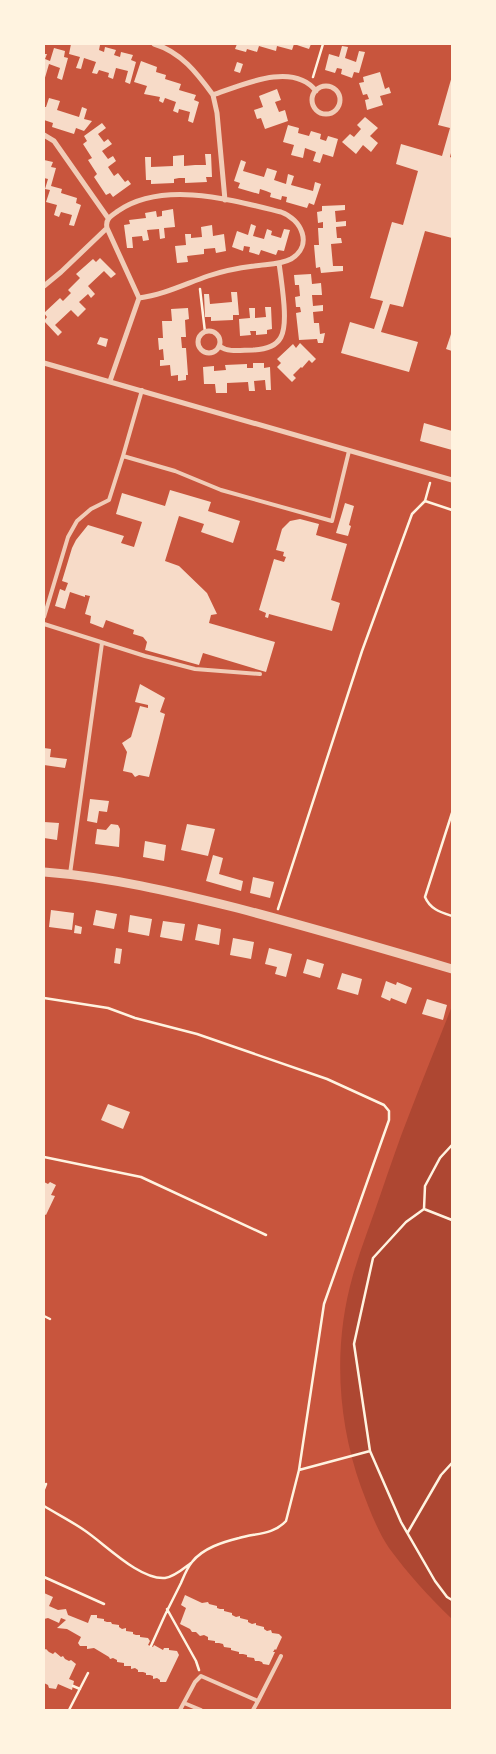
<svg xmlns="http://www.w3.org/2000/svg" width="496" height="1754" viewBox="0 0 496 1754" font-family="'Titillium Web',sans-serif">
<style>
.green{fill:#ae4732}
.building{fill:#f7dbc8}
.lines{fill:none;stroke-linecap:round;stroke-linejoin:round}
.path{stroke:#fff3e0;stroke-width:2.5}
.service{stroke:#f1ccb7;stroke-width:4}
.minor{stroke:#f1ccb7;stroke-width:5}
.tertiary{stroke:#f1ccb7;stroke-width:9}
</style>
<rect width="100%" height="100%" fill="#c8553d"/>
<path class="green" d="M452 1006V1619C429 1597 408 1574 389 1548 377 1530 369 1508 361 1487 337 1419 333 1345 353 1275 361 1247 372 1220 381 1193 390 1167 399 1140 409 1115 423 1078 438 1042 452 1006Z"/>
<path class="building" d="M71 44H96L100 45 99 50 104 52 105 47 116 50 114 55 120 57 121 52 133 55 131 60 136 62 130 84 125 82 128 71 116 68 113 79 108 77 109 73 99 70 97 74 92 73 96 62 84 58 81 69 76 68 80 57 69 54Z
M237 44H294L292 50 277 46 276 51 259 46 257 52 247 49 246 52 235 49Z
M294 44H311L309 49Z
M342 46 348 47 345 58 356 62 359 51 365 52 359 73 354 72 352 78 341 74 342 69 337 68 335 73 325 70 329 54 339 57Z
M54 48 65 51 64 57 68 58 62 80 57 78 60 68 49 64 44 81V54H47L45 59 50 61Z
M141 61 157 67 156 72 166 75 165 79 181 84 179 90 196 95 194 100 199 102 193 123 188 121 190 112 179 109 178 113 173 111 176 102 165 98 163 103 159 101 160 97 144 94 147 86 134 82Z
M237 62 243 64 240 73 234 71Z
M380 72 385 89 389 87 391 93 380 96 383 105 367 110 365 100 369 99 367 94 363 95 359 83 364 82 363 77Z
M452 76V149L450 157 452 158V238L425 231 403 307 390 304 381 332 418 342 409 372 341 353 350 322 374 329 383 301 370 298 392 222 403 225 418 171 396 164 401 144 442 156 450 128 438 125Z
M277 89 281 100 275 102 279 112 285 110 288 121 265 129 261 118 257 119 254 110 263 107 259 96Z
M49 98 60 101 57 110 79 117 82 107 87 109 84 119 92 121 84 131 76 128 74 134 52 127 53 123 44 120V107H46Z
M365 117 378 128 370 136 378 143 371 152 363 145 356 154 342 142 350 134 354 137 361 129 357 125Z
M102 123 106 128 98 134 104 142 108 139 112 144 102 151 108 159 113 156 116 161 108 167 114 176 118 173 125 182 128 180 131 184 113 197 110 193 106 195 94 177 97 174 88 160 92 158 83 144 87 141 84 136Z
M288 125 299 128 298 133 309 136 311 131 321 134 320 139 326 141 328 136 338 139 333 157 323 154 320 163 313 161 316 152 305 148 303 158 291 155 294 145 283 142Z
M205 154H211L212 177H206L207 182 185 183V178H179L174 179V183L151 184V180H146L145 157H151V167L173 166V156L184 155V166L195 165H206Z
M44 160 53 162 51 167 56 168 51 186 62 189 61 193 77 198 76 203 81 205 74 226 69 225 72 215 61 212 59 217 54 215 57 205 46 202 50 190 45 189 48 179 44 178Z
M241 160 246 162 243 171 264 177 267 168 277 171 274 180 286 184 288 174 294 176 291 185 313 191 315 182 321 184 314 205 309 203 307 208 286 202 287 197 282 196 281 200 270 197 271 193 266 191 260 189 259 194 238 188 240 183 234 181Z
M345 205V210L335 211 336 222 346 221V226L336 227 337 238H341L342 243 331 244 333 266H343V271L321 273 320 267 316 268 314 245H319L318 228H323V222L318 223 317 212 322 211V206Z
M173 209 175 227 164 228 165 238 160 239 159 229 147 230 149 240 143 241 142 236 132 237 133 248H127L124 225 130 224 129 220 146 218 145 213 156 211 157 217 162 216V211Z
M251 224 256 226 253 236 264 239 267 229 272 231 271 235 281 238 284 229 290 230 284 251 278 250 276 255 261 250 259 255 249 252 250 247 244 246 243 251 232 247 237 231 248 235Z
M212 225 213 236 224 234 226 251 216 253 215 248 204 249V254L187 256 188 262 177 263 175 246 186 245 185 234H191V238L202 237 201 227Z
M100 258 116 274 111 278 104 271 88 286 95 294 91 298 88 294 79 302 86 309 78 317 71 310 55 325 62 332 58 336 44 321 47 317 44 313 60 298 63 301 71 293 68 290 80 278 76 274 93 259 96 262Z
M311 274 312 284 321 283 322 295H312L313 306 323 305V311L313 312 314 323H319L320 334 325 333 323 343H318L317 339 299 340 296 313 301 312 300 307H296L295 297 300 296 299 285H295L294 275Z
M231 292H237L239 315H233V320L211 321V317H205L204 294H209L210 304 232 302Z
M265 307H271L272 329 267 330V334L256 335V331H250L251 335 240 336 239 319 250 318 249 308H255V318L266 317Z
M188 308 189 319 185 320 186 337H181L182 348H186L188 375H186V380L178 381V375L171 376 170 365 160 366V360H164L163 349 159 350 158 338H163L162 321H172L171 309Z
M451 334 452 335V351L446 349Z
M100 337 108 339 106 347 97 344Z
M300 343 316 359 312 363 309 360 302 368 301 367 293 375 296 378 292 382 277 367 281 363 277 359 293 344 296 348Z
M253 363H264V368L270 367 271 390H266L265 380 254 381 255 391H249L248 382 227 383V393H216L215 384H204L203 367 214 366V371L226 370 225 365 247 364V368H253Z
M424 423 452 431V450L420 441Z
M170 490 211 502 208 511 240 521 233 543 201 532 204 524 179 516 165 561 179 566 207 593 217 614 211 615 209 623 275 642 266 672 203 653 199 665 145 650 147 642 143 637 133 634 134 630 106 620 103 628 90 623 91 616 85 614 90 596 85 595V597L70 592 65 609 55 606 60 589 65 591 68 583 62 581 72 548 76 540 88 525 124 536 121 543 134 547 142 522 116 514 122 493 165 506Z
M345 503 354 506 349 525 351 526 348 536 336 533Z
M300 519 319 524 316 535 347 544 331 600 340 603 332 631 269 614 268 618 265 617 266 613 259 610 274 559 284 562 286 557 283 556 284 552 276 550 282 529 290 521Z
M140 684 165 698 160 712 165 714 149 777 139 775 135 777 132 773 123 771 127 752 122 743 131 737 140 706 148 708V705L135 702Z
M44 748 51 749 50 757 67 759 65 768 44 765Z
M90 799 109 801 107 812 99 811 97 823 87 821Z
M44 822 59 823 57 840 44 838Z
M111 824 118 825 120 829 119 847 95 844 97 829 106 830Z
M187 824 215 829 208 856 181 850Z
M145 841 166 845 164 861 143 857Z
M213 855 223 858 219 874 243 881 241 891 206 881Z
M253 877 274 882 270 898 250 893Z
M51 910 74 913 72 930 49 927Z
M96 910 117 914 114 929 93 925Z
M130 915 152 919 149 936 128 932Z
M163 921 185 924 182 941 160 937Z
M198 924 221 929 219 945 195 940Z
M75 925 82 927 81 934 74 933Z
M233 938 254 942 251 959 230 955Z
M116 948 122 949 120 964 114 963Z
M269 948 292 954 286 977 275 974 277 967 265 964Z
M307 959 324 964 320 978 303 973Z
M342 973 362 979 358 995 337 989Z
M386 981 396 985 397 982 412 988 406 1004 391 998 390 1001 381 997Z
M427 999 447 1005 443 1020 422 1014Z
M108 1104 130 1112 123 1129 101 1120Z
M44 1182 48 1184 50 1182 56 1185 51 1195 55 1196 46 1215 44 1214Z
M44 1593 53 1597 49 1606 58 1610 66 1609 68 1615 88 1623 91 1615H97V1618L104 1619V1621L107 1622H111L112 1624 119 1625V1627L122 1629 126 1628V1631L133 1632V1634L136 1635H140V1637L148 1638 150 1641 148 1645 153 1647 154 1645 163 1650 164 1648H169V1650L177 1651 179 1655 166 1682H160V1680L157 1678 153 1679V1676L150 1675H146V1673L143 1672H138V1670L135 1668 131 1669V1666H124V1663L117 1662V1660L113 1658 110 1659 109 1657 94 1648 87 1649V1646H80L78 1643 81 1637 67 1629 57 1628 66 1620 61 1618 59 1623 48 1618 44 1619Z
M185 1595 202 1603 208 1602 209 1604 217 1606V1608L220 1609H224V1611L232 1613V1615L236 1617 240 1616V1618L248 1620V1622L252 1624 256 1623V1625L264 1627V1629L267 1631 271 1630 272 1633 279 1634 282 1637 276 1650 275 1649 273 1652H275L269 1665 263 1664 262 1662 259 1661H255L254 1658 247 1657V1655L243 1654H239V1652L231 1650V1648L224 1647 223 1644 219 1643H215V1641L208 1640V1637L204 1635 200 1636 196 1632H192L190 1629 180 1624 186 1608 181 1605Z
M46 1649 49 1652 53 1654 55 1652 61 1657 63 1656 65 1659 69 1661 71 1660 76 1664 69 1679 74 1681 72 1690 58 1684 56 1689 49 1688 48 1685 44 1683V1650Z"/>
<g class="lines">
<path class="path" d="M313 77 323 44
M200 289 205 332
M425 501 452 510
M452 813 425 897C430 909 440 912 452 916
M278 909 362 651 412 514 425 501 430 483
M44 998 108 1008 135 1018 197 1034 327 1079 384 1105 389 1111V1120L324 1304 299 1470 286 1521C273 1535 256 1533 239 1538 223 1542 203 1548 192 1562 187 1568 184 1576 181 1583 170 1604 160 1625 151 1646
M44 1157 141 1177 266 1235
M424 1209 425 1186 440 1158 452 1145
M452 1220 424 1209 406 1222 373 1258 354 1344 370 1451 401 1522 435 1581 447 1597 452 1600
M44 1316 50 1319
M299 1470 370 1451
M44 1489 46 1484
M44 1506C57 1514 71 1521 84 1530 104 1543 139 1580 165 1578 174 1577 183 1569 191 1563
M408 1532 441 1475 452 1463
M44 1577 104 1604
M167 1609 196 1661 199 1670
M73 1686 80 1689
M69 1710 88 1673"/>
<path class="service" d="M142 390 123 456 175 471 221 490 332 521 349 451
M44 617 68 537 77 521 91 509 109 500 123 456
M44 624 145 656 195 669 260 674
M70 874 102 643
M184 1703 201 1710
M180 1710 195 1682 201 1676 258 1701 281 1656
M253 1710 258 1701"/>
<path class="minor" d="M154 44C181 52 197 73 213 95 242 85 293 61 316 91
M312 100a14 14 0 1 1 28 0a14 14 0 1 1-28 0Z
M213 95 217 113 225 200
M44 135 54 141 108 218
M44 286 61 272 107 228
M198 342a11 11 0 1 1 22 0a11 11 0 1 1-22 0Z
M219 346C229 353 241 350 253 350 284 349 286 332 284 305 283 291 281 277 279 263
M44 363 452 480
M110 381 139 298 107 228C105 219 111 216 118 211 163 180 232 200 281 212 301 219 314 245 291 259 280 265 266 264 254 266 238 268 223 271 208 276 185 284 163 295 139 298"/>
<path class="tertiary" d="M44 872C110 877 173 892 237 908 309 927 381 948 452 969"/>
</g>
<rect width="496" height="1754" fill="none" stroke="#fff3e0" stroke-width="90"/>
</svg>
